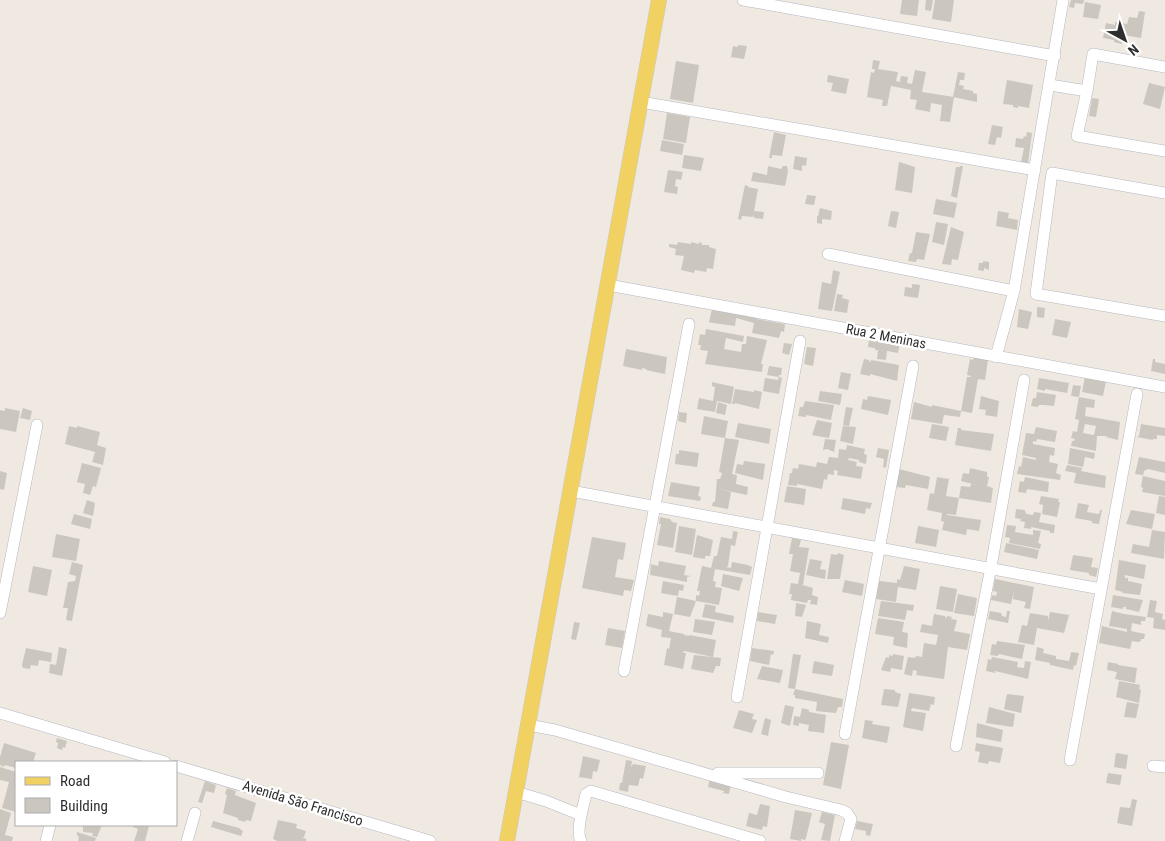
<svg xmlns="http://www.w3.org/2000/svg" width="1165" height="841" viewBox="0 0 1165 841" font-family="'Roboto Condensed',sans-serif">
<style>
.building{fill:#cbc7bf;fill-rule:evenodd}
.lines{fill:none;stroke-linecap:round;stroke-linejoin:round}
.minor-casing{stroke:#b4b7c1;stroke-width:12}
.major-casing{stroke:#c9c9c9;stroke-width:16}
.minor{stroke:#fff;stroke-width:11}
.major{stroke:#f2d163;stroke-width:15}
.labels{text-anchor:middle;stroke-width:5;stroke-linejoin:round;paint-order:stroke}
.street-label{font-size:14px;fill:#2e2e2e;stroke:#fff}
</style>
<rect width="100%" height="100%" fill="#efe9e1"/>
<path class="building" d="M902 0H919L917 16 900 14Z
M926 0H933L931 11 925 10Z
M935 0H954L951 22 932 19Z
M1071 0H1084L1083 4 1075 3 1074 8 1069 7Z
M1085 2 1101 5 1098 19 1083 17Z
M1139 11 1145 12 1141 38 1123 35 1122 44 1114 42V40L1103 38 1106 23 1115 25V22L1127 24 1129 17 1137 18Z
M738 45 747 46 744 59 731 57 733 46 738 47Z
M873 60 880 61 878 69 898 72 896 81 900 82 901 76 908 77 907 83 912 84 915 70 926 72 922 92 954 97 950 122 940 121 942 105 931 103 930 112 915 109 917 100 910 99 911 90 891 86 887 106H882L883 100 867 97 871 72 874 73 875 69H872Z
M676 61 699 65 693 103 670 99Z
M958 72 965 73 964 80H960L959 85 964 86 963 89 973 91V93L977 94V102L953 97Z
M828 75 849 79 846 94 831 91 833 83 827 82Z
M1007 80 1033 85 1029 108 1018 106V108L1013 107V105L1003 104Z
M1149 83 1165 87 1160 109 1143 104Z
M1092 98 1099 99 1096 117 1089 116Z
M667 113 690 117 686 143 663 139Z
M992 125 1003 127 1001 138 997 137 995 145 988 144Z
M774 132 786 135 782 156 772 155V158H769Z
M1027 132 1032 133 1028 164 1021 162 1024 148 1015 147 1016 138 1023 139 1024 136 1026 137Z
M662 140 684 144 682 155 660 151Z
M684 155 704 158 701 171 682 168Z
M795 156 807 158 806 166 802 165V171L793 169Z
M899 162 915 167 912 193 895 190Z
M768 166 781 169 783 166H787L788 171 785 186 751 181 753 172 767 175Z
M960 166H963L957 198 951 196 956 167H960Z
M668 170 683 172 681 180 676 179 675 186 678 187 677 194 664 192Z
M745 185 748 186V187L758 189 754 211 764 212 763 219 754 218V214L753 217 742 216 741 220 738 219Z
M807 195 816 196 814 205 805 204Z
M936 199 957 203 954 218 933 214Z
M820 208 832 211 831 220 822 219V224L817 223V216H818Z
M891 211 899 212 896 228 888 226Z
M998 211 1009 213 1008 218 1018 220 1017 230 996 226Z
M936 222 948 224 944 245 932 242Z
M951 227 964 232 958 260 952 259 951 265 942 264Z
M916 232 930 234 924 260 917 259 916 262 908 261 910 253H912Z
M678 242 691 244V242L699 244V242L702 243V245H709V247L716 249 713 269 707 268 706 272 695 270 694 273 681 270 684 256 675 255 676 249 669 247V244L677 245Z
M983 261 989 262V270L984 268V271L978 270 979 263H983Z
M833 270 840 272 832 311 818 309 822 282 831 284Z
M912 284 920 285 918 298 904 296 905 287 912 288Z
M837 294 843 295 842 298 849 300 847 313 834 311Z
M1037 307 1045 308 1044 318 1037 317Z
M712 309 757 317V319L785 324 784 332 781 331 779 338 752 333 754 323 736 318 735 326 713 323 709 322Z
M1019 309 1032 312 1028 329 1017 327Z
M1055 319 1071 322 1067 338 1052 335Z
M706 329 744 336 743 342 726 338 724 349 741 352 742 344H746L747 336 767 340 761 364H763L762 372 705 364 708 351 700 350 701 345H698L700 334 705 335Z
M869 338 900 343 898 353 887 351 886 360 877 359 878 350H875V348L868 347Z
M784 343 792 344 789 355 782 353Z
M807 347 816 348 813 366 804 364Z
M626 349 667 357 665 374 646 370V369L642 368V370L623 366Z
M974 357 988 360 985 380 978 379 972 413 961 411 960 417 944 415 942 424 911 419 914 402 932 407V405L961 411 967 377H971V376L967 375 970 359 973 360Z
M864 359 869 360 870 363 871 360 899 365 897 381 874 375 870 374V376L860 374Z
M1153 359H1155V362L1165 364V374L1151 371Z
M769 366 782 368 781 375H779V377L782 378 779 394 763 391 765 378 778 380 779 377 767 375Z
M841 372 851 374 848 390 838 388Z
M1085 377 1106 381 1103 396 1082 392Z
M1039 378 1069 383 1067 393 1045 389V391L1037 389Z
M712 382 734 387 731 404 717 401 715 412 697 409 699 398 713 401 715 387 712 386Z
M1073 385 1081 386 1079 397 1071 396Z
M735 389 754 392V390L762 392 759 409 735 403V404H732Z
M820 391 842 394 840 405 818 401Z
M1037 392 1056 395 1054 406 1044 405H1039L1038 407 1031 406 1033 398H1036Z
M868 396 891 400 888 415 861 409 863 399 867 400Z
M981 396 999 401 997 417 985 415 986 410 979 409Z
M1079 397 1095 400 1094 408 1086 407 1085 416 1120 422 1118 440 1106 437 1107 436H1097L1096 451 1071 446 1072 441H1074L1075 439 1071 438 1073 431 1077 432 1079 420 1075 419ZM1085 424 1096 426 1094 435 1083 433Z
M805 401 834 405 831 420 806 415V417L798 416 800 407H803Z
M718 402 727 405 725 415 716 413Z
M846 407 853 408 849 426 843 425Z
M5 408 20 411 16 432 0 429V410L5 411Z
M23 408 32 411 30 420 20 418Z
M679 412 687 413 686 423 678 421Z
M704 416 728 421 725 438 739 440 732 474 737 475 736 484 748 487 747 495 719 489 731 492 728 509 712 506 713 502H715L717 479H720L722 473 719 472 725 438 701 434Z
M817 420 832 423 829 438 812 435Z
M738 423 771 429 769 444 735 437Z
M932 424 949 427 946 441 929 438Z
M1141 424 1165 428V436L1157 435V439H1153V440L1137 437 1139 436Z
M69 426 77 428V426L100 432 97 445 106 448 103 465 92 462 95 452 65 444Z
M843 426 856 427 853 444 840 441Z
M1036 427 1057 431 1055 442 1037 439 1036 442 1033 441V444L1055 448 1054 456 1050 455 1049 462 1058 464 1056 473 1061 475 1060 480 1017 474 1019 466 1021 467 1023 457 1036 460V458L1022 455 1026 433 1034 434Z
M958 428H961V430L994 434 991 451 955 445Z
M825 439 836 440 834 452 827 449 823 450Z
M847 445 865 449 864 454 867 455 866 464 859 462V460L849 458 848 460 857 462 856 466 863 467 861 479 837 475 838 471 834 470V475L828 474 827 480 824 479 822 489 797 484V486L788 485 790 473H792L793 468 798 469 799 464 816 467 817 462 827 464 829 457 838 458 839 449 846 450Z
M878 448 889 450 886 468 883 467 884 459 876 457Z
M1070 448 1095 453 1094 459 1085 457 1083 467 1068 464Z
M679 450 699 453 697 467 675 464 676 454H679Z
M1139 457 1165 462V473L1148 469 1144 471 1143 476 1165 481V496L1142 492 1143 488 1141 487 1143 475 1135 474Z
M744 461 765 464 763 480 735 473 737 464 743 465Z
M82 463 101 468 96 487 93 486 90 495 83 493 85 484 77 482Z
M1067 465 1082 468 1081 471 1106 476 1105 488 1074 483 1076 473 1065 471Z
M970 468 987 472V477H989L987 486 993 488 991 503 959 498 961 486 970 487 971 484 976 485 961 481 963 473 969 474Z
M899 469 930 477 928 489 906 485 905 488 896 487Z
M0 471 7 473 4 490 0 489Z
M937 477 949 479 946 496 959 498 956 515 947 514V515L981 520 979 531 967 529 966 535 942 530 944 522 941 521 942 513 927 510 930 493 934 494Z
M1025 477 1049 482 1048 492 1027 489 1026 493 1018 492 1020 481 1024 482Z
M671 482 700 487 698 496 701 497 700 501 668 496Z
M787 486 806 489 804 505 784 502Z
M1041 496 1059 499 1058 502H1060L1057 517 1042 514 1043 505 1039 504Z
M1159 496 1165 497V515L1156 513Z
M843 498 872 503 870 509 866 508 865 514 841 509Z
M87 500 95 503 93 516 83 513Z
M1078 503 1089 505 1087 512 1099 514 1100 510H1102L1099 524 1092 523V521L1075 518Z
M1016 509 1025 510V512L1027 514 1033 515 1034 512 1041 513 1039 522 1055 525 1054 533H1050V531L1031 527V529L1024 528 1025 522 1020 521 1021 519 1015 518Z
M1131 510 1155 514 1152 529 1126 524Z
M74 514 92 519 90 529 71 524Z
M660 517 670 519 672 522 677 523 673 548 657 545 661 524H659Z
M1007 525 1016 526 1015 532 1033 535V530L1041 531 1038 543 1041 544 1040 549 1009 543 1010 538 1005 537Z
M679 526 696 529 692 555 675 552Z
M918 526 939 530 936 547 915 543Z
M1152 530 1165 532 1164 559 1131 553 1133 544 1149 547Z
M733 531 738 532 735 546 731 545 728 566 726 567 731 568 732 562 748 565 752 567 750 575 715 569 713 581 716 582 715 587 722 588 719 605 696 601V595L699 596 700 591H697L702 566 711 568 714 556H717L721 537 732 539Z
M56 534 80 539 76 561 52 557Z
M697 535 713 540 710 556H705V559L693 557Z
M592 537 626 543 623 560 618 559 615 577 634 580 631 591 624 590 623 596 582 588Z
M792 538 801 540 799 547 809 548 803 585 799 584 813 588 812 595 818 597 817 605 810 604 811 600H808L807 603 791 600 792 594H789L791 583 798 584 800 573 790 571 793 554H789Z
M1006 543 1039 550 1037 559 1004 552Z
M838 553 844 555 840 579H827L831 554 837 555Z
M1073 555 1093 558 1091 567 1098 568 1096 577 1089 575V573L1070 570Z
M810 559 822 561 820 569 826 570 825 579 806 575Z
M1119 560 1146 565 1144 579 1125 575V578H1128V581L1142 584 1140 595 1122 593 1123 592 1115 590Z
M659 561 686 566 684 575 691 576 687 577V582L656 576V572V576L650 575 651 564 658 566Z
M72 562 83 565 72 621 66 620 68 608H63L68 582 75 581 76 576 69 574Z
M33 566 52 570 47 596 28 592Z
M904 566 920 569 916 590 898 587 896 602 876 599 879 581 897 583V579L900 580Z
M723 574 743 578 739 591 721 586Z
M995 579 1034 587 1030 609 1024 608 1026 602 1013 599 1014 591 1011 604 991 600 992 595 996 596 997 592 993 591Z
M845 580 864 584 862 596 842 592Z
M663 581 684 585 683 591 679 590 678 596 661 593Z
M940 586 957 589 953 612 936 609Z
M958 594 977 598 974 616 954 613Z
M1113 595 1143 600 1139 612 1126 609V607H1123V609L1111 607Z
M677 597 696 601 690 617 674 614Z
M1150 600 1157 601 1155 612 1163 614 1162 619 1165 620V630L1153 628 1154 618 1147 617Z
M881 601 914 605 913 611 907 610 905 620 878 616Z
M796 603 806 605 802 617 795 616Z
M705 604 716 606 715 612 734 616 733 623 702 617Z
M990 611 1001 613 1002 616 1006 617 1007 611H1010L1008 623 988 619Z
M1112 611 1124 614 1146 617 1145 621H1141V625L1132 623 1131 631 1145 634 1144 639H1141V641L1138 642 1132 641 1130 649 1099 643 1102 626 1127 632V629L1109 626Z
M663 612 673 614 669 631 684 634V635L689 636V635L716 640 713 657 684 651 683 653H686L683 669 664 665 667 648 669 649 671 638 661 637 662 630 646 626 648 614 663 617Z
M758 612 777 615 775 624 757 621Z
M1050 612 1069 615 1064 633 1037 628 1034 645 1018 642 1022 625 1027 626 1030 613 1048 616V621Z
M934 614 945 616 946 619 947 616 952 617 951 619 957 620 954 631 970 634 967 650 948 647 944 679 916 675 917 671 913 670 912 676 904 674 908 657 915 658 916 656 922 657 924 643 936 645 938 635 920 632 922 624 932 626Z
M878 618 904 622 902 632 908 633 907 648 893 645 894 637 875 634Z
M695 619 715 622 712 635 693 632Z
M807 621 821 624 819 635 829 637 828 643 805 638Z
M574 622 580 623 576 640 571 639Z
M608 628 625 631 622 648 605 645Z
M997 641 1025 645 1022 659 999 654 998 656 990 655 992 644 996 645Z
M59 647 67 649 62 676 49 673 50 664 56 665Z
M1037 647 1044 649 1043 653 1056 656V659L1069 661 1071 652 1079 653 1076 666 1074 665 1073 670 1050 665V663L1035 660Z
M26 648 52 653 51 662 39 660 38 666 31 665 30 669 23 668 22 665Z
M752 648 774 651 773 655 771 654 769 665 750 661Z
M793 654 801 655 795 689 788 688Z
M893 654 904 656 902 670 891 668 890 672 881 670 886 657 889 658V655L893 656Z
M694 655 721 658 720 666H716L713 673 691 669Z
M992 657 1018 662 1017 667 1024 668 1025 661 1031 662 1028 679 995 671V673L986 671 988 659 991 660Z
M814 661 834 665 832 676 812 673Z
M1108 662 1118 664V665L1137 668 1135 683 1115 679 1117 672 1107 670Z
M762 666 783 670 780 683 757 679Z
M1119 681 1140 685 1139 689 1141 690 1139 703 1116 697Z
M795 689 843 699 842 707H838L836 713 816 711 817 702 795 698V695H793Z
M884 689 895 690V692L901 694 898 707 881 705Z
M909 693 935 697 934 705 931 704 929 711 912 708 911 711 926 713 923 731 903 727Z
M1007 694 1024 696 1021 713 1004 709Z
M1127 702 1139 704 1136 718 1124 717Z
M785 705 794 707 790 726 781 723Z
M989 707 1015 714 1013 727 986 723Z
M802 708 809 710V712L826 715 824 733 808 731 809 725 799 723V726L793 725 794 716 800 717Z
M739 710 754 714 752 719 757 720 752 733 733 728Z
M765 718 771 720 768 736 761 734Z
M865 720 873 721 872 724 890 727 887 743 862 738Z
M977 723 1003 730 1001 742 976 737Z
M57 738 67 741 65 748 63 747 62 750 57 748 58 743 56 742Z
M831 742 849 745 841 789 823 785Z
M4 743 36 753 33 762H16V768L5 765 4 767 0 765V757Z
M976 743 1003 748 1000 763 989 761 988 764 978 762 980 752 975 751Z
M1116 753 1128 755 1126 769 1114 767Z
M583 756 600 760 597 772 593 771 592 779 579 777Z
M626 760 632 761 631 767 633 764 646 766 643 779 640 778 638 786 629 785 628 792 619 790 620 783H622Z
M0 767 16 772V812L2 808 9 782 0 780Z
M1108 773 1122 775 1120 785 1106 783Z
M710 777 731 784 729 794 723 793 724 791 708 787Z
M205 781 216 785 214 793 206 791 202 803 198 802Z
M227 788 236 791 235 795 256 803 251 821 246 820 245 822 238 820V818L223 813 227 795 225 794Z
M1132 799 1137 800 1132 826 1117 823 1120 807 1130 808Z
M760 804 770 806 767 827 763 826 762 830 746 826 749 813 757 815Z
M0 809 11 813 5 835 13 837 12 841H0Z
M795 810 812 813 806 838 805 840 801 839V841L790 839Z
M822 812 835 815 830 841 821 840 825 824 819 822Z
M278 820 297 824 296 828 306 831 304 837H302L306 839V841H277L273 839Z
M213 821 239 828 243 831 241 836 211 827Z
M857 821 873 824 870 836 866 835V831L855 829Z
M80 825H102L97 837 92 836 93 833 83 832V826Z
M133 825 149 826 145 841H134L138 829 133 827Z
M77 832 96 838 95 841H78L79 837 77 835Z"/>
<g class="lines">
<g class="minor-casing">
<path id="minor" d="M743 0 1055 56
M1165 67 1093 54 1087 91 1077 136 1165 151
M1050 85 1087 91
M641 102 1035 170
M1165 193 1052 173 1036 294 1165 316
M828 254 1014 291
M608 285 1165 387
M996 357 1014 291 1063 0
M571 491 1101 589
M0 613 37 425
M624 671 689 324
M737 697 800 341
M0 713 165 762
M528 725 555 730 786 797 841 810 847 813 851 819 845 841
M845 734 913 366
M956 746 991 567 1024 380
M1070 760 1137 394
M176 766 430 841
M1153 766 1165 767
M718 773H818
M516 792 546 801 581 815
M46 841 50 825
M187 841 195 813
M581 841C575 831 584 805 586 794L591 791 760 841"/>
</g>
<g class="major-casing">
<path id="major" d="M507 841 659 0"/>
</g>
<use href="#minor" class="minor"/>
<use href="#major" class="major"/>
</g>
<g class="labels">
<g class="street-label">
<text transform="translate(886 336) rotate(11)" y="5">Rua 2 Meninas</text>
<text transform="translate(303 803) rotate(17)" y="5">Avenida São Francisco</text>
</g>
</g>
<rect x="15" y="761" width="162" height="65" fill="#ffffff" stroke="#ababab"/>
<rect x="25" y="777" width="25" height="8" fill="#f2d163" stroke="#ababab"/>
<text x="60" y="786" font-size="15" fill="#2e2e2e">Road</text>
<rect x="25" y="798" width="25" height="15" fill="#cbc7bf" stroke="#ababab"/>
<text x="60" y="811" font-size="15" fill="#2e2e2e">Building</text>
<g transform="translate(1125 40) rotate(140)" stroke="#ffffff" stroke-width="4" paint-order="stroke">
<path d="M0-4L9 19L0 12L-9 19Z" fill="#2e2e2e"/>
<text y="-8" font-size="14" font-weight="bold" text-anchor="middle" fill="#2e2e2e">N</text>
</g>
</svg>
